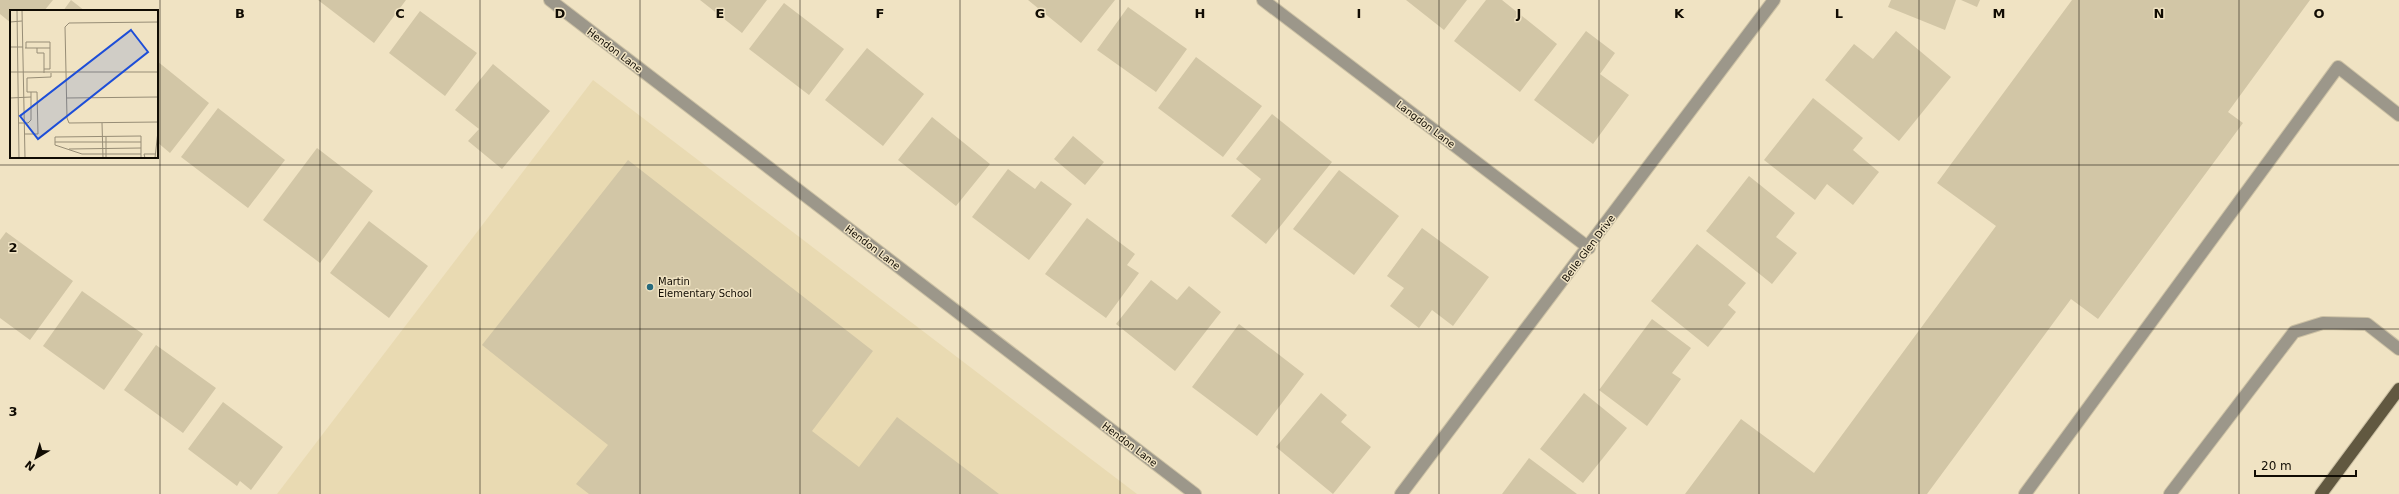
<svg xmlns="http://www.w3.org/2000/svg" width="2399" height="494" viewBox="0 0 2399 494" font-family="'DejaVu Sans',sans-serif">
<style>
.built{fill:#e9dab2}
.building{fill:#d2c6a6}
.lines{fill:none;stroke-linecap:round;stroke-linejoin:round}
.minor-casing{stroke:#ccc1a4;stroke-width:14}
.major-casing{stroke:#ccc1a4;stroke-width:14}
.minor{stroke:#9c978a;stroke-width:12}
.major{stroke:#615840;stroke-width:12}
.grid{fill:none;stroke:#110c03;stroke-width:1;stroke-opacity:0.55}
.poi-dot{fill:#276a7c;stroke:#f0e3c3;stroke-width:1.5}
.labels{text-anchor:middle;stroke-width:3;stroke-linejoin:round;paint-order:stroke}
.street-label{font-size:10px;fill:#110c03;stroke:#f0e3c3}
.poi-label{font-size:10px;fill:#110c03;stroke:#f0e3c3;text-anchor:start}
.inset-road{fill:none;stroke:#978d76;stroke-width:1}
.view{fill:#1d4ed8;fill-opacity:0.15;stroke:#1d4ed8;stroke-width:2}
.inset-edge{fill:none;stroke:#110c03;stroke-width:2}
.grid-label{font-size:13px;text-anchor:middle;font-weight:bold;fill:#110c03;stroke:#f0e3c3;stroke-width:3;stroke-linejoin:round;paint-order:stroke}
</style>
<rect width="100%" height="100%" fill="#f0e3c3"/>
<path class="built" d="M593 80 1137 494H277Z"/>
<path class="building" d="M0 0H53L44 11H11V23L0 14Z
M71 0 85 11H63Z
M318 0H406L374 43Z
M700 0H767L742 33Z
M1028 0H1115L1081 43Z
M1406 0H1467L1444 30Z
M1486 0H1502L1557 44 1520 92 1454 41Z
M1891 0H1956L1945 30 1888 7Z
M1961 0H1980L1977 7Z
M2072 0H2310L2228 112 2243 123 2098 319 2071 299 1927 494H1685L1741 419 1814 473 1996 226 1937 183Z
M784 3 844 49 809 95 749 49Z
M1128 7 1187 49 1156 92 1097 50Z
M420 11 477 53 445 96 389 53Z
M1586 31 1615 53 1600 74 1629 95 1593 144 1534 100Z
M1896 31 1951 77 1899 141 1825 80 1854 44 1873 59Z
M867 48 924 94 883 146 825 100Z
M1196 57 1262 106 1223 157 1158 108Z
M157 61 209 103 170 153 157 142Z
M493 64 550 111 502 169 468 141 479 129 455 110Z
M1813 98 1863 138 1853 150 1879 172 1853 205 1827 184 1815 200 1764 160Z
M218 108 285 160 248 208 181 157Z
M1272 114 1332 162 1266 244 1231 216 1261 179 1236 159Z
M932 117 990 164 956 206 898 160Z
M1073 136 1104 162 1085 185 1054 159Z
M317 148 373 191 320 263 263 220Z
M628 160 873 351 812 431 859 467 897 417 999 494H589L576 484 608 445 482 345Z
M1008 169 1035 189 1041 181 1072 204 1029 260 972 217Z
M1339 170 1399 216 1354 275 1293 229Z
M1749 176 1795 213 1776 237 1797 253 1772 284 1706 231Z
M1087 218 1135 254 1127 265 1139 273 1106 318 1045 274Z
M369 221 428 266 389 318 330 273Z
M1422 228 1489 277 1453 326 1432 310 1419 328 1390 306 1404 288 1387 276Z
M6 232 73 281 30 340 0 318V240Z
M1697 244 1746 283 1728 305 1736 312 1708 347 1651 301Z
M1151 280 1177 300 1189 286 1221 312 1175 371 1116 324Z
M82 291 143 334 104 390 43 346Z
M1652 319 1691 348 1672 373 1681 379 1647 426 1599 390Z
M1239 324 1304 374 1257 436 1192 387Z
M156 345 216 388 183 433 124 390Z
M1321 393 1347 415 1341 422 1371 447 1333 494 1276 447Z
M1584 393 1627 428 1583 483 1540 449Z
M223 402 283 447 251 490 240 481 237 486 188 449Z
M1529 458 1577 494H1502Z"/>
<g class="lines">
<g class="minor-casing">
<path id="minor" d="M550 0 1195 494
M1263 0 1589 248
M1401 494 1774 0
M2025 494 2338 67 2399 115
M2170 494 2294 332 2323 323 2367 324 2399 349"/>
</g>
<g class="major-casing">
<path id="major" d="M2321 494 2399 389"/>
</g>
<use href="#minor" class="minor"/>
<use href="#major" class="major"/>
</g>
<path class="grid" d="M160 0V494M320 0V494M480 0V494M640 0V494M800 0V494M960 0V494M1120 0V494M1279 0V494M1439 0V494M1599 0V494M1759 0V494M1919 0V494M2079 0V494M2239 0V494M0 165H2399M0 329H2399"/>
<circle class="poi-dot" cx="650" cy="287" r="4"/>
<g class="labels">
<g class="street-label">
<text transform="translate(615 50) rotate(37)" y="4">Hendon Lane</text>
<text transform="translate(1426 124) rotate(37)" y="4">Langdon Lane</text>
<text transform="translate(873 247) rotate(37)" y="4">Hendon Lane</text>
<text transform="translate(1588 248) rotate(-53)" y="4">Belle Glen Drive</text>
<text transform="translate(1130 444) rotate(37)" y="4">Hendon Lane</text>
</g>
<g class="poi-label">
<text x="658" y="285">Martin<tspan x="658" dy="12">Elementary School</tspan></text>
</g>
</g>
<g transform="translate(10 10)">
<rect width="148" height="148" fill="#f0e3c3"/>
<path class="inset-road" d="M7 0 9 148M12 0 15 148M0 12 12 11M148 12 59 13 55 17 57 108 59 113 148 112M0 37H13M15 38H40M16 38V32H40V59H34M27 38V43H34V63M0 62H148M0 88 21 87M56 88 148 87M9 113H18L21 110V82H17V68L41 67V63M92 113 93 148M14 124H28L27 82H21M96 127V148M45 132H131M59 139 131 138M131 144H72L45 135V127L131 126V148M135 148 134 144H145M145 148 148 121"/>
<path class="view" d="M121 20 138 42 28 129 10 106Z"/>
<rect width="148" height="148" class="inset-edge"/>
</g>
<g class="grid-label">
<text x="240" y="18">B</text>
<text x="400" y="18">C</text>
<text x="560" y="18">D</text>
<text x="720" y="18">E</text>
<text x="880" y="18">F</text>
<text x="1040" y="18">G</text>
<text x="1200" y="18">H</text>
<text x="1359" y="18">I</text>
<text x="1519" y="18">J</text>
<text x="1679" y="18">K</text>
<text x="1839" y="18">L</text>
<text x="1999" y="18">M</text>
<text x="2159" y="18">N</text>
<text x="2319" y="18">O</text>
<text x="13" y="252">2</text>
<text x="13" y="416">3</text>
</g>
<g transform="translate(36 458) rotate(218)" stroke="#f0e3c3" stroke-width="3" paint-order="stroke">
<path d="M0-3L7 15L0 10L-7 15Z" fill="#110c03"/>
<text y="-6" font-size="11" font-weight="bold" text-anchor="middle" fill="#110c03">N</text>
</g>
<path d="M2255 470v6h101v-6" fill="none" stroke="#110c03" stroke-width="2"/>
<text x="2261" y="470" font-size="12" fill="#110c03" stroke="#f0e3c3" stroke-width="3" paint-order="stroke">20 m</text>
</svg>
